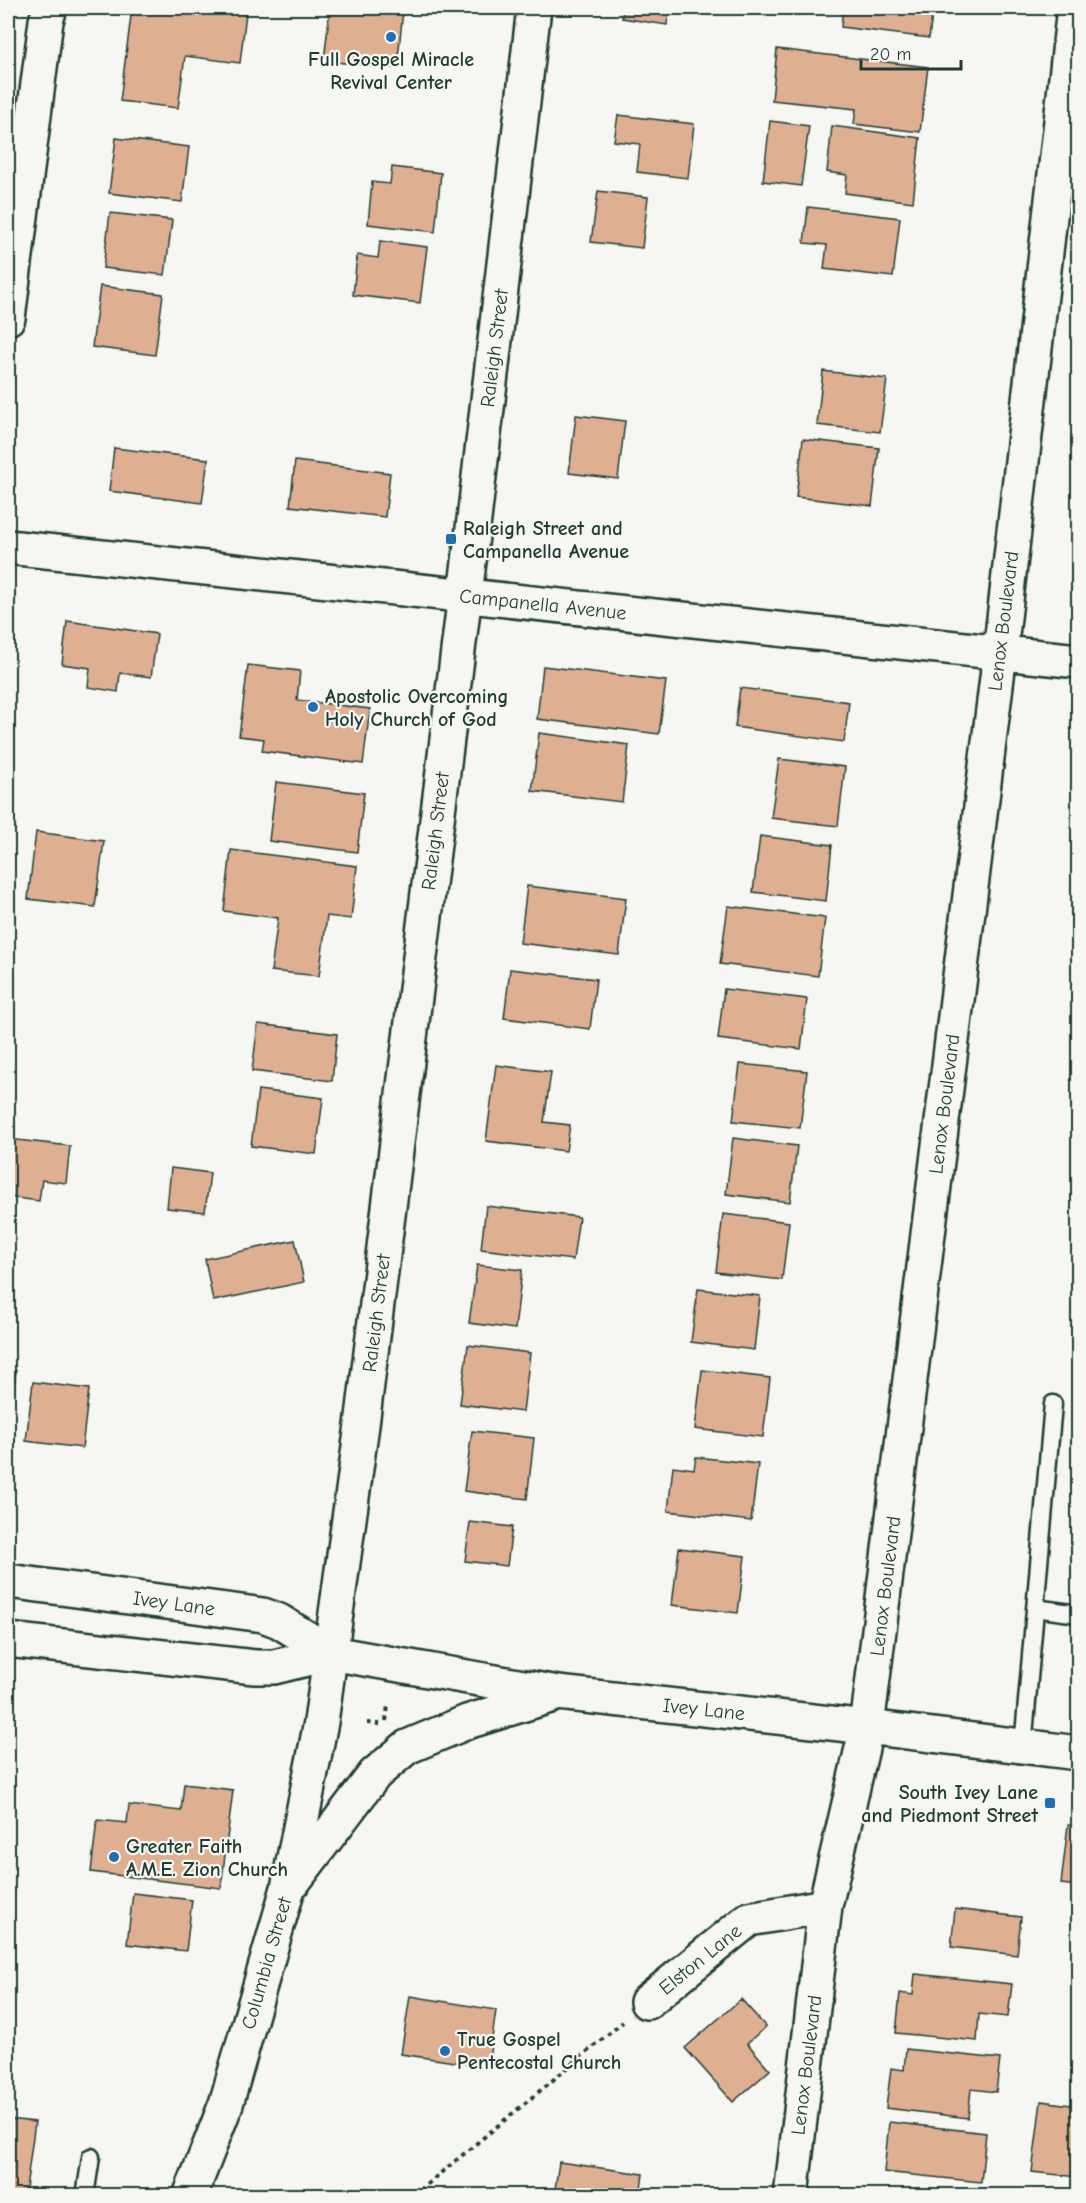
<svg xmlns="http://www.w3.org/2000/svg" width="1086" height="2203" viewBox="0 0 1086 2203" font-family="'Comic Neue',sans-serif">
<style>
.building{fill:#dfaf91;stroke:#1f3d34;stroke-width:1.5}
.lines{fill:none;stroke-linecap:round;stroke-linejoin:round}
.service-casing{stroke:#1f3d34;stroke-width:21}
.minor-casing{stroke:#1f3d34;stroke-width:38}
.tertiary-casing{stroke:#1f3d34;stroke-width:38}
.path{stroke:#1f3d34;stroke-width:4;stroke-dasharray:4.5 4.5;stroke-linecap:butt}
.service{stroke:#f6f6f2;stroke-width:16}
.minor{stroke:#f6f6f2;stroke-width:33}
.tertiary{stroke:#f6f6f2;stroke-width:33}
.poi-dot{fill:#1f6fb2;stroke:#f6f6f2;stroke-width:2}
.labels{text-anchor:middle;stroke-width:4.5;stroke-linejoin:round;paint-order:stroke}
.poi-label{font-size:20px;font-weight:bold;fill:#1f3d34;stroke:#f6f6f2;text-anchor:start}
.street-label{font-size:20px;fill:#1f3d34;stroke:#f6f6f2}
</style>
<rect width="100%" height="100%" fill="#f6f6f2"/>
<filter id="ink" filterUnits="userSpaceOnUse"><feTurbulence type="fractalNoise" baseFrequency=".0167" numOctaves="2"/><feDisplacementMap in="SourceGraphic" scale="12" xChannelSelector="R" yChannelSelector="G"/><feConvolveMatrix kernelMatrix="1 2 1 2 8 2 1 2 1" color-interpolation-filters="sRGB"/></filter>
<g filter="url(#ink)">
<path class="building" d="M132 8H200L246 13 240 63 185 56 178 108 120 101Z
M330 8H450L449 15 403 10 397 68 324 61Z
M623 8H669L667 25 622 18Z
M843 8H933L929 38 841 27Z
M777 49 928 67 920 132 854 124 856 109 772 100Z
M618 115 694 124 688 178 637 172 640 144 614 141Z
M770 121 809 126 801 186 763 181Z
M832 126 920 138 913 202 845 193 847 175 827 172Z
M116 138 189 147 182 202 109 193Z
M392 167 441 173 435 232 368 224 372 182 390 184Z
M598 191 648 197 642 248 591 242Z
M808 207 900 218 893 277 824 269 827 245 804 243Z
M110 213 172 220 165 275 103 268Z
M380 241 427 247 420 303 353 295 357 255 378 258Z
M100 286 163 294 155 355 92 347Z
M823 371 887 379 880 432 817 425Z
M576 415 625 421 618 479 569 473Z
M803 439 879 448 872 506 796 497Z
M114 448 208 459 202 503 109 491Z
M295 461 390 473 385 517 290 506Z
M67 621 157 634 151 677 120 673 118 692 88 687 90 668 62 664Z
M248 665 300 671 297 700 370 709 363 764 262 751 264 739 239 736Z
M543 666 666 681 659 734 537 719Z
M740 688 849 702 844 742 735 727Z
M539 733 629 745 622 802 532 791Z
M779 759 845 767 838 826 771 818Z
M276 782 364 793 357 852 269 841Z
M36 832 104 841 95 907 28 899Z
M760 836 832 845 826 901 753 892Z
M231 850 357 866 351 919 327 916 319 976 271 971 278 918 224 911Z
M527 886 626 898 619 955 520 943Z
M728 906 825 918 818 976 720 964Z
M510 969 596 979 590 1029 504 1018Z
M724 989 807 999 801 1049 718 1039Z
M258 1024 337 1034 332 1081 252 1071Z
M740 1064 807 1071 800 1128 733 1121Z
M496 1065 551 1072 544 1122 570 1125 566 1151 486 1141Z
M258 1090 323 1098 316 1154 251 1146Z
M733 1138 797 1146 790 1202 726 1194Z
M8 1139 70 1146 66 1183 42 1180 39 1201 8 1197Z
M171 1168 210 1173 205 1212 167 1208Z
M486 1206 579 1217 573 1260 481 1249Z
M723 1214 789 1222 782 1280 716 1272Z
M295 1240 304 1282 213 1301 205 1259Z
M477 1265 522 1270 515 1329 469 1323Z
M698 1289 760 1296 754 1350 691 1342Z
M468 1345 530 1353 523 1412 460 1404Z
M8 1370 16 1371 8 1437Z
M702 1370 770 1378 763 1437 695 1429Z
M33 1382 89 1389 82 1448 26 1441Z
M472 1431 534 1438 527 1499 464 1491Z
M696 1457 758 1464 751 1521 668 1511 673 1466 694 1469Z
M1078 1494V1550L1072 1549Z
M470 1522 512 1527 507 1566 465 1561Z
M679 1548 745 1556 738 1613 672 1605Z
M184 1784 233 1790 221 1888 91 1872 97 1820 127 1823 129 1805 181 1811Z
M1068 1825 1078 1826V1886L1061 1884Z
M133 1893 192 1900 186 1951 127 1944Z
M955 1909 1021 1917 1017 1955 951 1947Z
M915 1974 1012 1984 1008 2017 979 2014 977 2041 896 2033 900 1993 913 1995Z
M410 1996 496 2010 488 2067 401 2054Z
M741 1999 766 2027 747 2043 770 2070 733 2102 685 2048Z
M906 2049 1000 2059 996 2092 971 2089 968 2118 886 2108 891 2068 904 2070Z
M1041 2101 1078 2106V2177L1032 2172Z
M8 2119 35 2122 25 2196H8Z
M889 2122 986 2133 981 2182 884 2172Z
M559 2162 643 2174 640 2196H554Z"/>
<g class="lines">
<g class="service-casing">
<path id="service" d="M1035 1608 1078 1614
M1023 1747 1053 1404
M85 2196 91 2157"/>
</g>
<g class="minor-casing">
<path id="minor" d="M8 318 46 21 50 8
M8 547 1078 661
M647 2002 749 1919 825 1906
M791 2196 825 1906 867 1727 1000 653 1074 8"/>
</g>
<g class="tertiary-casing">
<path id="tertiary" d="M8 1581 263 1615 279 1621 331 1653 558 1693 867 1727 1078 1753
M8 1640 255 1667H274L331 1653
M293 1882 375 1774 407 1747 467 1722 553 1695
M190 2196 226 2104 288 1888 321 1722 362 1425 469 562 534 8"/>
</g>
<path class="path" d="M386 1721 388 1705
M367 1723 380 1724
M413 2196 623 2022"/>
<use href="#service" class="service"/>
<use href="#minor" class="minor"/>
<use href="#tertiary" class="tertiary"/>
</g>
</g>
<g class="poi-dot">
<circle cx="391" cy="37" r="6"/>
<rect x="445" y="533" width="12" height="12" rx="3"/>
<circle cx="313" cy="707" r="6"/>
<rect x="1044" y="1797" width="12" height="12" rx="3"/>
<circle cx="114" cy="1857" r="6"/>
<circle cx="445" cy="2051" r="6"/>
</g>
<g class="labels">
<g class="poi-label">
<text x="391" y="66" text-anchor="middle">Full Gospel Miracle<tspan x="391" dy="23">Revival Center</tspan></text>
<text x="463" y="535">Raleigh Street and<tspan x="463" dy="23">Campanella Avenue</tspan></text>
<text x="325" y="703">Apostolic Overcoming<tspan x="325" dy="23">Holy Church of God</tspan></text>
<text x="1038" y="1799" text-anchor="end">South Ivey Lane<tspan x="1038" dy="23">and Piedmont Street</tspan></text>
<text x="126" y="1853">Greater Faith<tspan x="126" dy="23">A.M.E. Zion Church</tspan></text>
<text x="457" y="2046">True Gospel<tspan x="457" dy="23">Pentecostal Church</tspan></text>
</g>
<g class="street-label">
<text transform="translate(494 348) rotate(-83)" y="7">Raleigh Street</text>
<text transform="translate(543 604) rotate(6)" y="7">Campanella Avenue</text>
<text transform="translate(1003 621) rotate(-83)" y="7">Lenox Boulevard</text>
<text transform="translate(435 831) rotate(-83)" y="7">Raleigh Street</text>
<text transform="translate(944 1104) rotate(-83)" y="7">Lenox Boulevard</text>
<text transform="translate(376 1313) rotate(-83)" y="7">Raleigh Street</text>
<text transform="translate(885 1586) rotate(-83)" y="7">Lenox Boulevard</text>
<text transform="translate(174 1603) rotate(8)" y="7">Ivey Lane</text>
<text transform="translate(704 1709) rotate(6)" y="7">Ivey Lane</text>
<text transform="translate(700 1959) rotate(-39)" y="7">Elston Lane</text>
<text transform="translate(266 1963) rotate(-74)" y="7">Columbia Street</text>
<text transform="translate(806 2065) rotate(-83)" y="7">Lenox Boulevard</text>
</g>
</g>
<rect width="1086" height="2203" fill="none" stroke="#f6f6f2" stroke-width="30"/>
<rect x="15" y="15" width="1056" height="2173" fill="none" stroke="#1f3d34" stroke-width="2" filter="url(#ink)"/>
<path d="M861 60v9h100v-9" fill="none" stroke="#1f3d34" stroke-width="3"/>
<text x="870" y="60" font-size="18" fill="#1f3d34" stroke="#f6f6f2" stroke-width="4.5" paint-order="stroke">20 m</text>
</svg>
